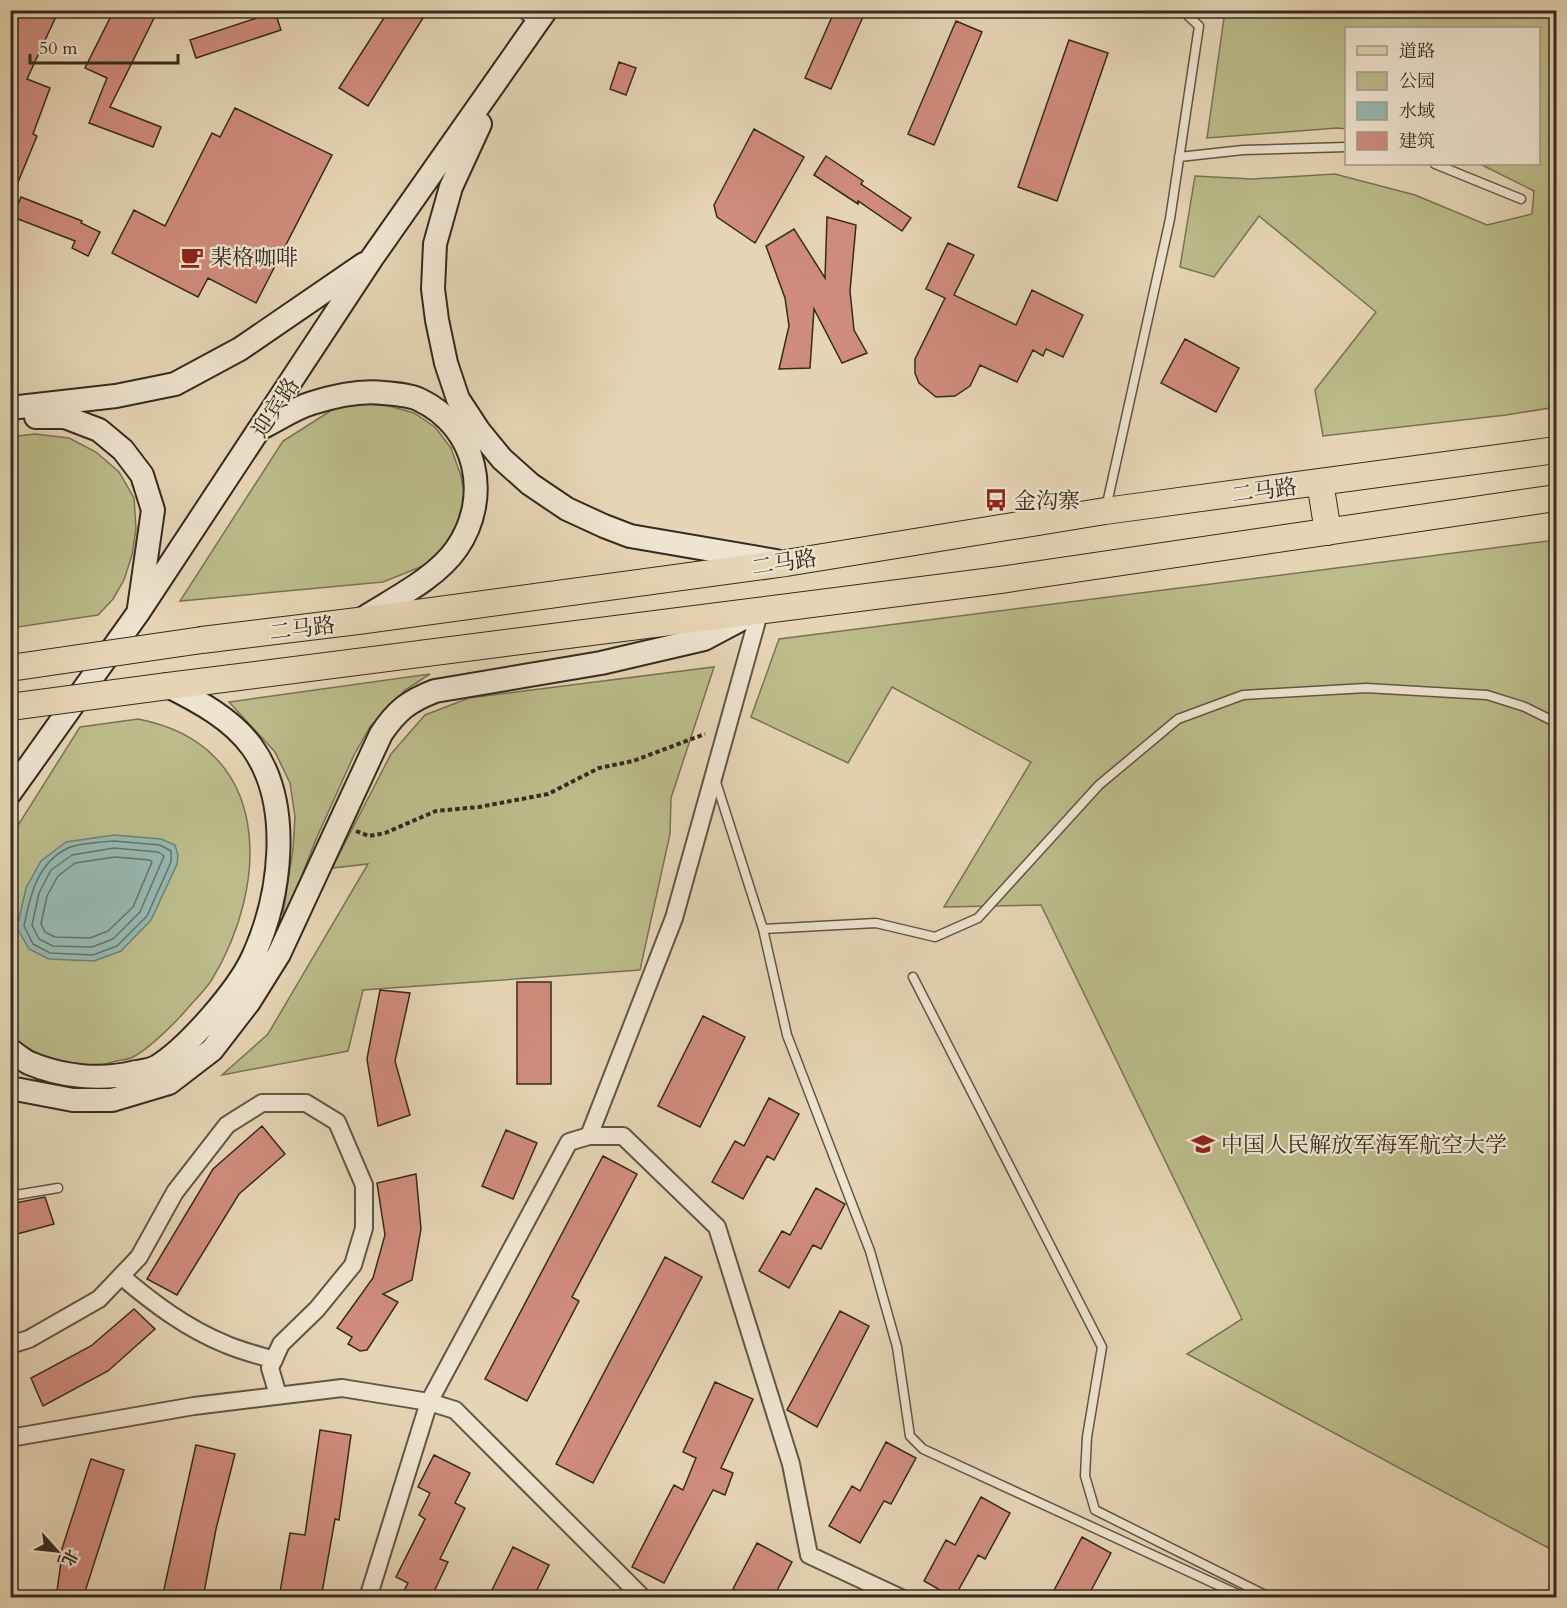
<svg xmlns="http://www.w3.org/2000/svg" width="1567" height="1608" viewBox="0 0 1567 1608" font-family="Cardo,'Noto Serif SC',serif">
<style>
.green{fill:#bbbc8a;stroke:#787455;stroke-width:1.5}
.water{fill:#96b8b1;stroke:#6f8077;stroke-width:1.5}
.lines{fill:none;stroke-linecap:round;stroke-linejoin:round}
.shore{stroke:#667268;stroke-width:1.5}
.building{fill:#d08c7d;stroke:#352b20;stroke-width:1.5}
.lane-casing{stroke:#615645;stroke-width:11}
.street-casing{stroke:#615645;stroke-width:20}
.secondary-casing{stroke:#352b20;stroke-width:26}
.primary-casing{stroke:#352b20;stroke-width:28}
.path{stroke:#352b20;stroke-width:4;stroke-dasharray:4.5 3;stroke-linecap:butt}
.lane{stroke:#efe4cf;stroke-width:8}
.street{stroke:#efe4cf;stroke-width:16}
.secondary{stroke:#efe4cf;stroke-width:22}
.primary{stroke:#e6d5b5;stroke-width:26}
.primary-bridge-casing{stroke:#352b20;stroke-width:28;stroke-linecap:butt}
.primary-bridge{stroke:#e6d5b5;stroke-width:26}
.labels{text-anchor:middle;stroke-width:4.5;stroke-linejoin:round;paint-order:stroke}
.poi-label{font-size:22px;fill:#352b20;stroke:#efe4cf;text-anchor:start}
.street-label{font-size:22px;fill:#352b20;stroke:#efe4cf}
</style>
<rect width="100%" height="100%" fill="#e6d5b5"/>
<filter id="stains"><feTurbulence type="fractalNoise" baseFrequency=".00333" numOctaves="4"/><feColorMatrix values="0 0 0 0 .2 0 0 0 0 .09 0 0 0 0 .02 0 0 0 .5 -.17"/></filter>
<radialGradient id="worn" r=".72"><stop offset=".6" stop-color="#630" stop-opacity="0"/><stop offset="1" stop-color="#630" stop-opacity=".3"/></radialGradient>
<path class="green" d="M1225 11H1556V407L1506 415 1323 436 1315 390 1376 312 1259 216 1214 277 1180 267 1195 176 1252 179 1335 174 1415 195 1487 225 1532 214 1534 191 1480 164H1538V28H1346V129L1337 128 1207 138Z
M357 403 389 406 414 413 435 427 451 448 461 476 465 498 456 526 444 547 423 566 383 582 180 601 283 441 332 410Z
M35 434 69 438 96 452 119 472 134 498 136 529 132 555 124 580 113 599 98 615 11 628V437Z
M1556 540V1552L1187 1354 1242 1319 1041 905 944 907 1031 762 892 687 848 763 751 717 779 639Z
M714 667 671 798 670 834 640 970 363 990 348 1051 222 1075 268 1034 368 864 332 868 391 754 425 715 469 698Z
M430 674 405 690 370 727 354 755 317 837 281 928 293 849 295 817 290 783 275 752 229 702Z
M138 719C274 745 270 885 211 981 204 991 195 1000 187 1009 176 1022 149 1049 133 1057 128 1060 121 1060 116 1061 108 1063 101 1066 93 1067 88 1067 81 1065 76 1064 50 1059 30 1053 11 1035L10 838 80 727Z"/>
<path class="water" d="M114 835 161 839 175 845 178 855 177 864 151 920 121 951 94 961 49 959 29 949 17 928 26 888 41 861 66 842Z"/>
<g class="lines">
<path class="shore" d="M114 841 160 845 171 851V862L147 916 117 946 93 955 50 953 33 944 24 926C30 896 37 863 68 848 79 843 102 842 114 841Z
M114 848 158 852 164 856 140 912 113 939 92 947 53 946 39 939 32 925 39 893 51 870 72 855Z
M115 857 150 860 152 862 133 907 108 931 90 938 55 937 45 932 41 924 47 896 58 876 75 863Z"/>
</g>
<path class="building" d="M10 10H59L27 79 50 88 33 134 37 136 11 199Z
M114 10H143L155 16 110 107 161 127 153 147 89 123 107 78 85 68Z
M389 10H411L423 18 368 106 339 88Z
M835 10H866L831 89 805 78Z
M275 12 281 30 196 58 190 40Z
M956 21 982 32 934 145 908 134Z
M1069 40 1108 53 1057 201 1018 187Z
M619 62 636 68 626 95 610 89Z
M235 108 332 155 256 303 208 278 198 297 112 253 134 210 165 226 212 133 220 137Z
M754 129 804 157 755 243 717 217 714 205Z
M826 156 863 181 861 184 911 218 902 231 858 201V204L814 175Z
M21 197 82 221 81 223 100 232 88 256 72 248 75 241 13 217Z
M827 217 856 225 850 291 854 330 867 353 842 363 814 309 810 368 779 369 789 326 785 298 766 246 794 229 825 278Z
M948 243 974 255 954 295 1016 325 1032 290 1083 315 1063 357 1046 349 1043 356 1033 350 1017 382 980 365 970 386 955 396 936 397 919 383 915 373V359L945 298 926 289Z
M1185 339 1239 368 1216 412 1161 383Z
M517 982H551V1084H517Z
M380 990 410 993 395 1061 410 1115 378 1126 367 1059Z
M703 1016 745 1037 700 1127 658 1106Z
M769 1098 799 1114 774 1160 767 1156 743 1199 712 1182 735 1141 744 1146Z
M262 1126 285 1154 239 1194 177 1295 147 1279 213 1169Z
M506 1130 537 1143 513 1199 482 1186Z
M603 1156 637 1174 572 1297 579 1301 527 1401 485 1379Z
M416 1174 421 1229 412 1280 383 1294 398 1302 367 1350 360 1351 348 1344 352 1337 337 1328 373 1278 385 1235 377 1183Z
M816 1188 845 1204 821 1249 813 1245 789 1288 759 1271 782 1231 790 1235Z
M45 1197 54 1224 10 1236V1204Z
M665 1257 702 1277 593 1483 556 1464Z
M134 1309 155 1329 108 1371 43 1406 31 1378 91 1346Z
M840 1311 869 1326 817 1427 787 1410Z
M715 1382 753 1399 721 1468 733 1473 725 1495 713 1490 664 1583 632 1567 674 1485 683 1490 696 1458 683 1452Z
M320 1430 351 1435 339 1520 335 1519 321 1598H279L290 1533 305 1535Z
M886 1442 916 1458 891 1504 884 1501 860 1543 829 1526 852 1486 860 1491Z
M196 1445 235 1454 216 1529 203 1598H162Z
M434 1455 470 1473 455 1503 465 1508 440 1559 448 1562 431 1598H400L408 1583 396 1577 425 1519 419 1515 430 1493 418 1487Z
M91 1459 124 1470 83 1598H56L61 1562 58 1561Z
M981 1497 1010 1513 985 1559 978 1555 954 1598 924 1581 946 1540 955 1545Z
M1082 1537 1111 1553 1087 1598H1050Z
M757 1543 792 1562 773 1598H749L733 1589Z
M513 1547 549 1565 533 1598H488Z"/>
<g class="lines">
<g class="lane-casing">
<path id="lane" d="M1179 157 1243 150 1346 147
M1435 164 1521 199
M1106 508 1170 219 1199 26 1182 10
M715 779 763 929 787 1035 870 1251 897 1347 910 1436 923 1449 1246 1598
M763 929 876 923 935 937 978 918 1099 785 1178 719 1243 695 1366 688 1487 695 1525 707 1553 721 1556 727
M913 977 1102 1347 1087 1437 1085 1476 1095 1510 1271 1598
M10 1196 58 1188"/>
</g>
<g class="street-casing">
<path id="street" d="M525 10 539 21
M589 1136 674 918 760 610
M121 1276C153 1303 186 1328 225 1344 241 1351 258 1355 274 1360
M10 1345 29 1339 99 1299 139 1257 175 1192 227 1125 262 1103H306L337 1122 364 1185V1228L353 1265 317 1309 281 1344 270 1368 278 1395
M10 1438 194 1406 342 1388 429 1402 455 1410 643 1598
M368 1598 429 1402 569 1142 589 1136H623L717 1227 791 1464 809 1555 901 1598"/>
</g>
<g class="secondary-casing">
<path id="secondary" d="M480 124 451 187 435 244 433 289 437 320 446 363 458 399 479 431 502 459 530 484 567 509 604 526 630 536 776 561
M10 408 116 396 175 384 240 349 364 264
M36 417H65L99 430 123 450 142 475 153 510 139 608
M263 427C279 419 295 408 312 403 334 396 361 390 384 393 395 394 411 395 420 400 477 427 492 497 457 548 436 579 391 600 359 621
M10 793 138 613 372 258 546 10
M10 1050C16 1054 23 1060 29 1063 62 1077 102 1081 136 1072 143 1071 152 1070 158 1066 188 1047 238 990 253 957 281 896 293 804 252 747 232 719 198 701 168 686
M10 1088 73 1100H112L169 1083 212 1050 249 1002 279 954 381 734C397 710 409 701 435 691L601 663 704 639 753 613"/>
</g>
<g class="primary-casing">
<path id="primary" d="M1320 482 1328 532
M202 640 358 621 786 563 1105 511 1556 450
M168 686 1000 580 1556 498"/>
</g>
<path class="path" d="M356 831 369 836 385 833 436 811 479 807 548 794 599 768 633 761 705 734"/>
<use href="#lane" class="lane"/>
<use href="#street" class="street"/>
<use href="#secondary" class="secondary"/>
<use href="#primary" class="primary"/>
<g class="primary-bridge-casing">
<path id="primary-bridge" d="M10 668 202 640
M10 707 168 686"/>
</g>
<use href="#primary-bridge" class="primary-bridge"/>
</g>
<defs>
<g id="cafe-bare" transform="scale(1.8)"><path d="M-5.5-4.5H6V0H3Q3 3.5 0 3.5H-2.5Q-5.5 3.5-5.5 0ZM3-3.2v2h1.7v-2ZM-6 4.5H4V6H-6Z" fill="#8f2418" stroke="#efe4cf" stroke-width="2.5" paint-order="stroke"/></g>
<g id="bus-bare" transform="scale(1.8)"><path d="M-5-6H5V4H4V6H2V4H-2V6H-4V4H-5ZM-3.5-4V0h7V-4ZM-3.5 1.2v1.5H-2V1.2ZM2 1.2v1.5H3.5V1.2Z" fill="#8f2418" stroke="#efe4cf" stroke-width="2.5" paint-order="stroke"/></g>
<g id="university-bare" transform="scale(1.8)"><path d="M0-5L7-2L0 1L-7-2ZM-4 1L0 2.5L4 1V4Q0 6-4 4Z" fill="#8f2418" stroke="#efe4cf" stroke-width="2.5" paint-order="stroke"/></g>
</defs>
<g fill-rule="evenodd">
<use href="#cafe-bare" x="192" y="257"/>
<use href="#bus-bare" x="996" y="500"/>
<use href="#university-bare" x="1203" y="1144"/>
</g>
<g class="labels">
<g class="poi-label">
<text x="210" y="265">棐格咖啡</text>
<text x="1014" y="508">金沟寨</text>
<text x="1221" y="1152">中国人民解放军海军航空大学</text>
</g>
<g class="street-label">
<text transform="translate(275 407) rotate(-57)" y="8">迎宾路</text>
<text transform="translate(1264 490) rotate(-8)" y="8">二马路</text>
<text transform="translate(784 562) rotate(-9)" y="8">二马路</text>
<text transform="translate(302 628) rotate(-7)" y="8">二马路</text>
</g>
</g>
<rect width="1567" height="1608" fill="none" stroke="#e6d5b5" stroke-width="36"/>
<rect x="12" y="12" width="1543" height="1584" fill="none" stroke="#352b20" stroke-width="3"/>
<rect x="18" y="18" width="1531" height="1572" fill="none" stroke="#352b20" stroke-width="1.5"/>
<rect x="1345" y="27" width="195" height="138" fill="#efe4cf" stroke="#a59a89" stroke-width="1.5"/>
<rect x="1357" y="46" width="30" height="9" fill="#e6d5b5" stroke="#a59a89" stroke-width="1.5"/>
<text x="1399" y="57" font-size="18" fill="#352b20">道路</text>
<rect x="1357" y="72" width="30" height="18" fill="#bbbc8a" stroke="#a59a89" stroke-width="1.5"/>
<text x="1399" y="87" font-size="18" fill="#352b20">公园</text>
<rect x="1357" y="102" width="30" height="18" fill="#96b8b1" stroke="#a59a89" stroke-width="1.5"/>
<text x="1399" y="117" font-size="18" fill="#352b20">水域</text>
<rect x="1357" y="132" width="30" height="18" fill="#d08c7d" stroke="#a59a89" stroke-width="1.5"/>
<text x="1399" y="147" font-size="18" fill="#352b20">建筑</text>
<g transform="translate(57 1551) rotate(117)" stroke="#efe4cf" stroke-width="4.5" paint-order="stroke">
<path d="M0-4.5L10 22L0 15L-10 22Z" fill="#352b20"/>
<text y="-9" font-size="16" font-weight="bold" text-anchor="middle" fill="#352b20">北</text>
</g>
<path d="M30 54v9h148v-9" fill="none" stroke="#352b20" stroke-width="3"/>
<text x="39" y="54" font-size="18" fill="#352b20" stroke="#efe4cf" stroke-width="4.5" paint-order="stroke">50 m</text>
<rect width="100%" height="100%" filter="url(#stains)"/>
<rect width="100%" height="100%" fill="url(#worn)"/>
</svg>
